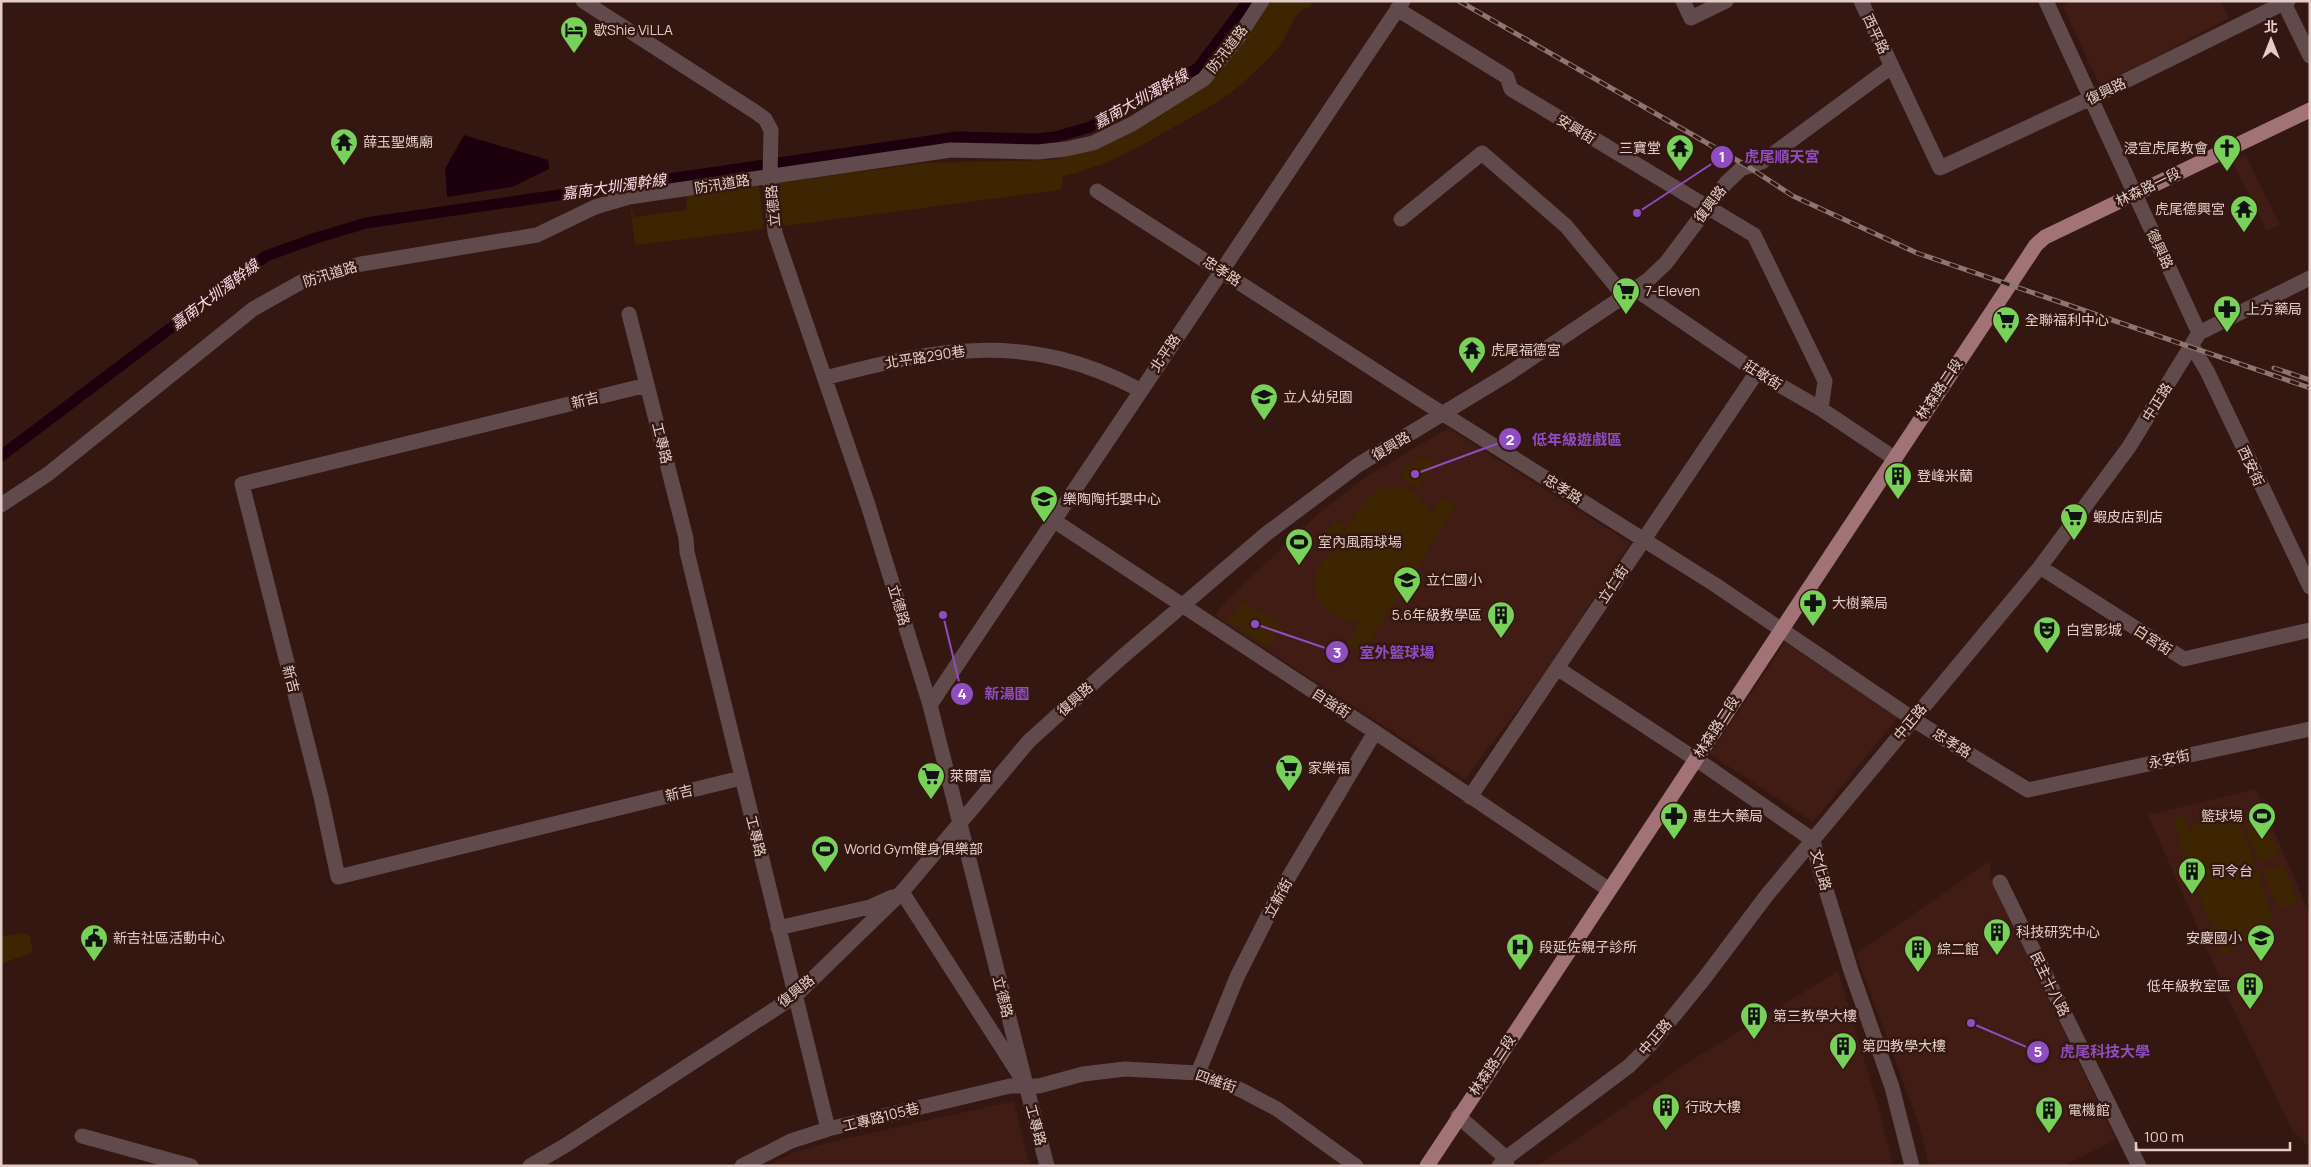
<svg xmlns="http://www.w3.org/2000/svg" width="2311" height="1167" viewBox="0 0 2311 1167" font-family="Manrope,'Noto Sans TC',sans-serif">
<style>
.built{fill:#401c14}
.green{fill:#3c2500}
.water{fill:#1d000d}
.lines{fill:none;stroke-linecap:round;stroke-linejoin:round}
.canal{stroke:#1d000d;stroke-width:11}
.minor{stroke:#614a4c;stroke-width:15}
.major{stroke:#a17377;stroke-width:15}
.rail-casing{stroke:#8e7570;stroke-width:5}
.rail{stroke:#341710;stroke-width:3;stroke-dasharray:9;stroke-linecap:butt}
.labels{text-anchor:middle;stroke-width:5;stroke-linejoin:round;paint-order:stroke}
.poi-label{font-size:14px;fill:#e2cdc8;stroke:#341710;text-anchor:start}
.street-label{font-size:14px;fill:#e2cdc8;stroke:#341710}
.water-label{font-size:15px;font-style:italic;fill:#fbdae7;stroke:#341710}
.leader{fill:none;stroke:#904cc1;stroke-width:2}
.callout-dot{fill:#904cc1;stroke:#341710;stroke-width:2}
.mark-label{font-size:15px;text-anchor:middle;font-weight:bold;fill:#fff}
.callout-label{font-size:15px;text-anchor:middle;font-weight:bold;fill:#904cc1;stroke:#341710;stroke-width:5;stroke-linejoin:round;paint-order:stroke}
</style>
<rect width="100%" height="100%" fill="#341710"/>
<path class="built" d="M2072 1H2221L2229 18 2100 87 2063 6Z
M2245 154 2280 225 2267 231 2232 161Z
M1448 428 1630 543 1542 678 1465 779 1218 618 1216 613 1228 599 1318 514 1363 479Z
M1785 642 1899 716 1813 822 1710 754Z
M2256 789 2310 915V1145L2306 1144 2292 1130 2231 1004 2148 815Z
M1991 860 1990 876 2116 1140 2063 1166H1929L1919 1125 1856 954Z
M1838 971 1877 1102 1893 1166H1537L1695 1058Z
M1014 1101 1030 1166H767L795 1152 835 1141Z"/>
<path class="green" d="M1271 1H1314L1310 7C1294 11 1290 29 1283 41 1275 54 1260 67 1249 77 1229 97 1201 112 1176 126 1136 148 1108 166 1063 176L1061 190 784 226 779 208 778 183 925 163 1053 160 1100 147 1200 90 1220 72Z
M759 186 764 229 635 245 630 204 634 217 686 210 687 196Z
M1423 457 1435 462 1418 488 1403 479V469Z
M1395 487C1413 490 1425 498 1430 515L1443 498 1456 506 1362 654 1347 645 1361 621C1330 624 1303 597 1320 566L1369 497 1380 489Z
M1336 520 1346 527 1335 541 1327 532Z
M1242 600 1282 626 1268 647 1228 621Z
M2215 814 2234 819 2244 831 2272 914C2269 936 2250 948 2228 941L2232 950 2221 955 2173 820 2183 816 2189 831 2201 818Z
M2264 817 2279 855 2260 863 2244 825Z
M2283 864 2298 902 2279 909 2263 871Z
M24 933 30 936 33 952 1 964V937Z"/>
<path class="water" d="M464 135 548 160 549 169 512 187 447 197 445 169Z"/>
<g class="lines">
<path class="canal" d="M1 456 266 256 316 238 366 223 957 137 1035 139 1055 137 1090 127 1198 68 1248 1"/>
<path class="minor" d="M583 1 757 113 765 119 771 130 770 177 775 233 868 505 930 705 1026 1085
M1683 1 1691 18 1726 1
M1861 1 1940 168 2091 98 2288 1
M2046 1 2199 333
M2283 1 2310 56
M1397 9 1507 77 1511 89 1754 235 1825 381 1821 409
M1097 191 1418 398 1714 584 1922 725 2028 790 2310 729
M1401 219 1482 153 1566 226 1624 296
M1635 289 1757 372 1821 409 1894 458
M629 314 686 538 687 552 828 1129
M2192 346 2207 371 2310 587
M825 378C942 347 1029 331 1140 390
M647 385 242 484 321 797 338 877 741 778
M1 505 48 474 253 309 303 281 361 264 537 235 595 207 629 197 951 150 1038 152 1066 149 1093 143 1132 124 1204 79 1239 36 1262 1
M1053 520 1375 732 1608 889
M2040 567 2184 659 2310 630
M1557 668 1709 768 1813 840 1819 867 1851 971 1892 1087 1912 1166
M930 705 1403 1
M1470 797 1757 372
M2000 882 2139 1166
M902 892 1026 1085 1047 1166
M778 928 870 907 892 897
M1198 1073 1237 977 1281 890 1375 732
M1458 1116 1506 1158 1507 1166
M82 1136 191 1166
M530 1166 566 1145 795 996 902 892 1029 741 1121 658 1266 534 1358 465 1508 374 1648 280 1666 263 1726 183 1741 169 1762 162 1891 67
M742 1166 791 1141 828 1129 1010 1086H1039L1083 1074 1125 1069 1198 1073 1241 1090 1277 1109 1356 1166
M1499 1166 1506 1158 1629 1066 1650 1045 1703 980 1767 895 2040 567 2129 447 2199 333 2310 278"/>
<path class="major" d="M1427 1166 2036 245 2045 237 2310 110"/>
<g class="rail-casing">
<path id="rail" d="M1459 1 1747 166 1793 196 1917 253 2310 388
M2274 368 2310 380"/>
</g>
<use href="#rail" class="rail"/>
</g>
<defs>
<g id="hotel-pin" transform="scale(1.4375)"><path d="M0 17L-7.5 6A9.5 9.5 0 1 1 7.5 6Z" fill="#78d158" stroke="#341710"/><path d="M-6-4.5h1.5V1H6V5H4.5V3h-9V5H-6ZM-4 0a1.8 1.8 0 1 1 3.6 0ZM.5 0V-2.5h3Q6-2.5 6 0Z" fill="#111"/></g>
<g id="temple-pin" transform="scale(1.4375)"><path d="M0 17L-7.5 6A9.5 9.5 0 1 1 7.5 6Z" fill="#78d158" stroke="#341710"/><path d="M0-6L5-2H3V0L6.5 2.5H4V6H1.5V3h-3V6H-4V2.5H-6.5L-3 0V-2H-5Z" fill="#111"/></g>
<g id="church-pin" transform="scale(1.4375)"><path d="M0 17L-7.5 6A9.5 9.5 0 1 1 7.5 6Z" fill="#78d158" stroke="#341710"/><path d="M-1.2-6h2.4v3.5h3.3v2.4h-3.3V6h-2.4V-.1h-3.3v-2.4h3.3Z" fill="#111"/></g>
<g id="supermarket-pin" transform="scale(1.4375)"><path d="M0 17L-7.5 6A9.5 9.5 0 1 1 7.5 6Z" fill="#78d158" stroke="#341710"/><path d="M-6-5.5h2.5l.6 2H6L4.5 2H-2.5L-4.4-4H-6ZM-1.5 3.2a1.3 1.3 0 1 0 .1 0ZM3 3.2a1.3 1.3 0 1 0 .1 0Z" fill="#111"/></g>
<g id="pharmacy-pin" transform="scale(1.4375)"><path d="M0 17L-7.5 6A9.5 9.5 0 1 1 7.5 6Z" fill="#78d158" stroke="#341710"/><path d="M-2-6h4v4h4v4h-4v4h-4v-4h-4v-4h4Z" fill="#111"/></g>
<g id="school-pin" transform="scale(1.4375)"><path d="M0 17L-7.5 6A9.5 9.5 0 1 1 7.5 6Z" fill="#78d158" stroke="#341710"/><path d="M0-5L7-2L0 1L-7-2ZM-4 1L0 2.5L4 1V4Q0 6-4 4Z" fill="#111"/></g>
<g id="building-pin" transform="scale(1.4375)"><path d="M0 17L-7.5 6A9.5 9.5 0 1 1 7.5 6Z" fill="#78d158" stroke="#341710"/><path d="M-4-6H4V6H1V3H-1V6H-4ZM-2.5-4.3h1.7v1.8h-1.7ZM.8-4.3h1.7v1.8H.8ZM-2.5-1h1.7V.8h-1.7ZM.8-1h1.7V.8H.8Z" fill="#111"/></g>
<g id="stadium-pin" transform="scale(1.4375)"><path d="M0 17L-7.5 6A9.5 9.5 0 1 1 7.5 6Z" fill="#78d158" stroke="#341710"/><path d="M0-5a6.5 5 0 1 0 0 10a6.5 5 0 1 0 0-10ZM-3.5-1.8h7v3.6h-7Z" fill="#111"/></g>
<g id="theatre-pin" transform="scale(1.4375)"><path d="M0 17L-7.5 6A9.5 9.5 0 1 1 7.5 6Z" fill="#78d158" stroke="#341710"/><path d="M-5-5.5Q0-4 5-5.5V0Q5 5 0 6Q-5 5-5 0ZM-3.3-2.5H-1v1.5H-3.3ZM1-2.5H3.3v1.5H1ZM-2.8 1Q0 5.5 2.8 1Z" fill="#111"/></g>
<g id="civic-pin" transform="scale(1.4375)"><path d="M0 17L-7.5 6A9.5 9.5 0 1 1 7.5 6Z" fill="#78d158" stroke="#341710"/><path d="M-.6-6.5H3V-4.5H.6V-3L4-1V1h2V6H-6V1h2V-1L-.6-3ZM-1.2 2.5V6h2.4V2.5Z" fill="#111"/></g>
<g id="hospital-pin" transform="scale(1.4375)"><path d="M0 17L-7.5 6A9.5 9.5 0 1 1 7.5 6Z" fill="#78d158" stroke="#341710"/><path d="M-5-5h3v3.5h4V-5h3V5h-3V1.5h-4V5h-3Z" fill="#111"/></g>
</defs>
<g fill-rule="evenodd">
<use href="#hotel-pin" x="574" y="30"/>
<use href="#temple-pin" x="344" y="142"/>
<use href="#temple-pin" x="1680" y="148"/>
<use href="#church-pin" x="2227" y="148"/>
<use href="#temple-pin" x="2244" y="209"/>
<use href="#supermarket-pin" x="1626" y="291"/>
<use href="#pharmacy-pin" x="2227" y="309"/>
<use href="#supermarket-pin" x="2006" y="320"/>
<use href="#temple-pin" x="1472" y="350"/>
<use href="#school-pin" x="1264" y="397"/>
<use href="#building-pin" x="1898" y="476"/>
<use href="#school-pin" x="1044" y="499"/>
<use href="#supermarket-pin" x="2074" y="517"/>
<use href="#stadium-pin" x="1299" y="542"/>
<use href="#school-pin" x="1407" y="580"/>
<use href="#pharmacy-pin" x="1813" y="603"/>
<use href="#building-pin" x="1501" y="615"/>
<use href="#theatre-pin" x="2047" y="630"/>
<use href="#supermarket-pin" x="1289" y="768"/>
<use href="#supermarket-pin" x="931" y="776"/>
<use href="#pharmacy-pin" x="1674" y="816"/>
<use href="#stadium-pin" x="2262" y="816"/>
<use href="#stadium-pin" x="825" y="849"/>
<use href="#building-pin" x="2192" y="871"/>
<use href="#building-pin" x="1997" y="932"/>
<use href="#civic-pin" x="94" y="938"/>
<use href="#school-pin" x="2261" y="938"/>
<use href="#hospital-pin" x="1520" y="947"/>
<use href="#building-pin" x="1918" y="949"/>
<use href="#building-pin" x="2250" y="986"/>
<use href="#building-pin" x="1754" y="1016"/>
<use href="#building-pin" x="1843" y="1046"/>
<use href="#building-pin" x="1666" y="1107"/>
<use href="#building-pin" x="2049" y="1110"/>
</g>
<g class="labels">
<g class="poi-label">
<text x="593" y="35">歇Shie ViLLA</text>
<text x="363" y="147">薛玉聖媽廟</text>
<text x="1661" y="153" text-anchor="end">三寶堂</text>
<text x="2208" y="153" text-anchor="end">浸宣虎尾教會</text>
<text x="2225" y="214" text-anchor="end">虎尾德興宮</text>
<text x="1645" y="296">7-Eleven</text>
<text x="2246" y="314">上方藥局</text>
<text x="2025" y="325">全聯福利中心</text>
<text x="1491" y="355">虎尾福德宮</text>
<text x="1283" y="402">立人幼兒園</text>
<text x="1917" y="481">登峰米蘭</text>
<text x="1063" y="504">樂陶陶托嬰中心</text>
<text x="2093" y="522">蝦皮店到店</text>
<text x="1318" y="547">室內風雨球場</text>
<text x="1426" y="585">立仁國小</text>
<text x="1832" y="608">大樹藥局</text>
<text x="1482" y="620" text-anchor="end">5.6年級教學區</text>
<text x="2066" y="635">白宮影城</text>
<text x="1308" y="773">家樂福</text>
<text x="950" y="781">萊爾富</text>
<text x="1693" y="821">惠生大藥局</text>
<text x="2243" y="821" text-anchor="end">籃球場</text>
<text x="844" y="854">World Gym健身俱樂部</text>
<text x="2211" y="876">司令台</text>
<text x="2016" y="937">科技研究中心</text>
<text x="113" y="943">新吉社區活動中心</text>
<text x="2242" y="943" text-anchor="end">安慶國小</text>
<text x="1539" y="952">段延佐親子診所</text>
<text x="1937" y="954">綜二館</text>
<text x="2231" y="991" text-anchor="end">低年級教室區</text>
<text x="1773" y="1021">第三教學大樓</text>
<text x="1862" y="1051">第四教學大樓</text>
<text x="1685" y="1112">行政大樓</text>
<text x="2068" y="1115">電機館</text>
</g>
<g class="street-label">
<text transform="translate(1876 34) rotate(65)" y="5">西平路</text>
<text transform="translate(1227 49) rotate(-52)" y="5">防汛道路</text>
<text transform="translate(2106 91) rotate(-26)" y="5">復興路</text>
<text transform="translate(1576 129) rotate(31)" y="5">安興街</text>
<text transform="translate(722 184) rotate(-9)" y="5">防汛道路</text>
<text transform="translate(2148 187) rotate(-26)" y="5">林森路一段</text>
<text transform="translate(1710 204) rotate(-53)" y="5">復興路</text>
<text transform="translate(773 206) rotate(-95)" y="5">立德路</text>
<text transform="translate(2160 249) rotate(65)" y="5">德興路</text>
<text transform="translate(1222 271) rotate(33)" y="5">忠孝路</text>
<text transform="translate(330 274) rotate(-17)" y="5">防汛道路</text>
<text transform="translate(1165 353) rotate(-56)" y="5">北平路</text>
<text transform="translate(925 357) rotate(-9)" y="5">北平路290巷</text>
<text transform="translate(1763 375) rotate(32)" y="5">莊敬街</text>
<text transform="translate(1939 389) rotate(-56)" y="5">林森路二段</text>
<text transform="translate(585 400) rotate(-14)" y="5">新吉</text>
<text transform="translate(2157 402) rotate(-58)" y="5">中正路</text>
<text transform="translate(662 443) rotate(76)" y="5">工專路</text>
<text transform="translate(1391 446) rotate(-31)" y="5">復興路</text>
<text transform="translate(2251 466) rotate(65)" y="5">西安街</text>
<text transform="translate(1563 489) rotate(32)" y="5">忠孝路</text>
<text transform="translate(1613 584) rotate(-56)" y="5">立仁街</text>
<text transform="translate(899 605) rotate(73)" y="5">立德路</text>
<text transform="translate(2153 640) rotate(33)" y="5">白宮街</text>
<text transform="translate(291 679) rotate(75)" y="5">新吉</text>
<text transform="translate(1075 699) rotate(-42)" y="5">復興路</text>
<text transform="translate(1331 703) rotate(33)" y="5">自強街</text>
<text transform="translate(1910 722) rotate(-50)" y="5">中正路</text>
<text transform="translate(1716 727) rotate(-57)" y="5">林森路二段</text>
<text transform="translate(1952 743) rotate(32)" y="5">忠孝路</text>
<text transform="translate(2169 759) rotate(-12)" y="5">永安街</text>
<text transform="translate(679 793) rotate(-14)" y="5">新吉</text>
<text transform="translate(756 836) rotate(76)" y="5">工專路</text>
<text transform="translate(1821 870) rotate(75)" y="5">文化路</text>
<text transform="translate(1278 898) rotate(-61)" y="5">立新街</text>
<text transform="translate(2050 984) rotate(64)" y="5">民主十八路</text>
<text transform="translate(796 991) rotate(-39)" y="5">復興路</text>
<text transform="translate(1003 997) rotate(76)" y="5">立德路</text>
<text transform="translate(1655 1037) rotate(-49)" y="5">中正路</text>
<text transform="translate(1492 1065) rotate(-56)" y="5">林森路二段</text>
<text transform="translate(1216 1081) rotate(19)" y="5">四維街</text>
<text transform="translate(881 1117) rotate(-14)" y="5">工專路105巷</text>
<text transform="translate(1036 1125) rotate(75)" y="5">工專路</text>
</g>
<g class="water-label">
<text transform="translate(1141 99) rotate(-29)" y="5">嘉南大圳濁幹線</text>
<text transform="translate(614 187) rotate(-8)" y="5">嘉南大圳濁幹線</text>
<text transform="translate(215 295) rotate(-37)" y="5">嘉南大圳濁幹線</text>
</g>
</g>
<path class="leader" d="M1637 213L1722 157M1415 474L1510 439M1255 624L1337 652M943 615L962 694M1971 1023L2038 1052"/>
<g class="callout-dot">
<circle cx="1637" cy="213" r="5"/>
<circle cx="1415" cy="474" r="5"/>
<circle cx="1255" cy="624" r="5"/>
<circle cx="943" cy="615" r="5"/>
<circle cx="1971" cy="1023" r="5"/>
<circle cx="1722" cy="157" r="12"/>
<circle cx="1510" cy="439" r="12"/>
<circle cx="1337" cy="652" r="12"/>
<circle cx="962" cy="694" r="12"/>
<circle cx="2038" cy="1052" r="12"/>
</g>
<g class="mark-label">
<text x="1722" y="162">1</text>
<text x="1510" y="445">2</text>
<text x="1337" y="658">3</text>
<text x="962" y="699">4</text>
<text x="2038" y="1057">5</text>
</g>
<g class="callout-label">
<text x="1782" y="162">虎尾順天宮</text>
<text x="1577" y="445">低年級遊戲區</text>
<text x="1397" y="658">室外籃球場</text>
<text x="1007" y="699">新湯園</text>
<text x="2105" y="1057">虎尾科技大學</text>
</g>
<rect width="2311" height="1167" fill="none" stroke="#e2cdc8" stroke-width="5"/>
<g transform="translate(2271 40)" stroke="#341710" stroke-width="4" paint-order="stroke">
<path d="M0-4L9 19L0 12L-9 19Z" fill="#e2cdc8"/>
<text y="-8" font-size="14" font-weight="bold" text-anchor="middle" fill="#e2cdc8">北</text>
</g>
<path d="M2136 1142v8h154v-8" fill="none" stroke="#e2cdc8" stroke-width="2.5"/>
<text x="2144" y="1142" font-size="15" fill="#e2cdc8" stroke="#341710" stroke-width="4" paint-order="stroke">100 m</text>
</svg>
